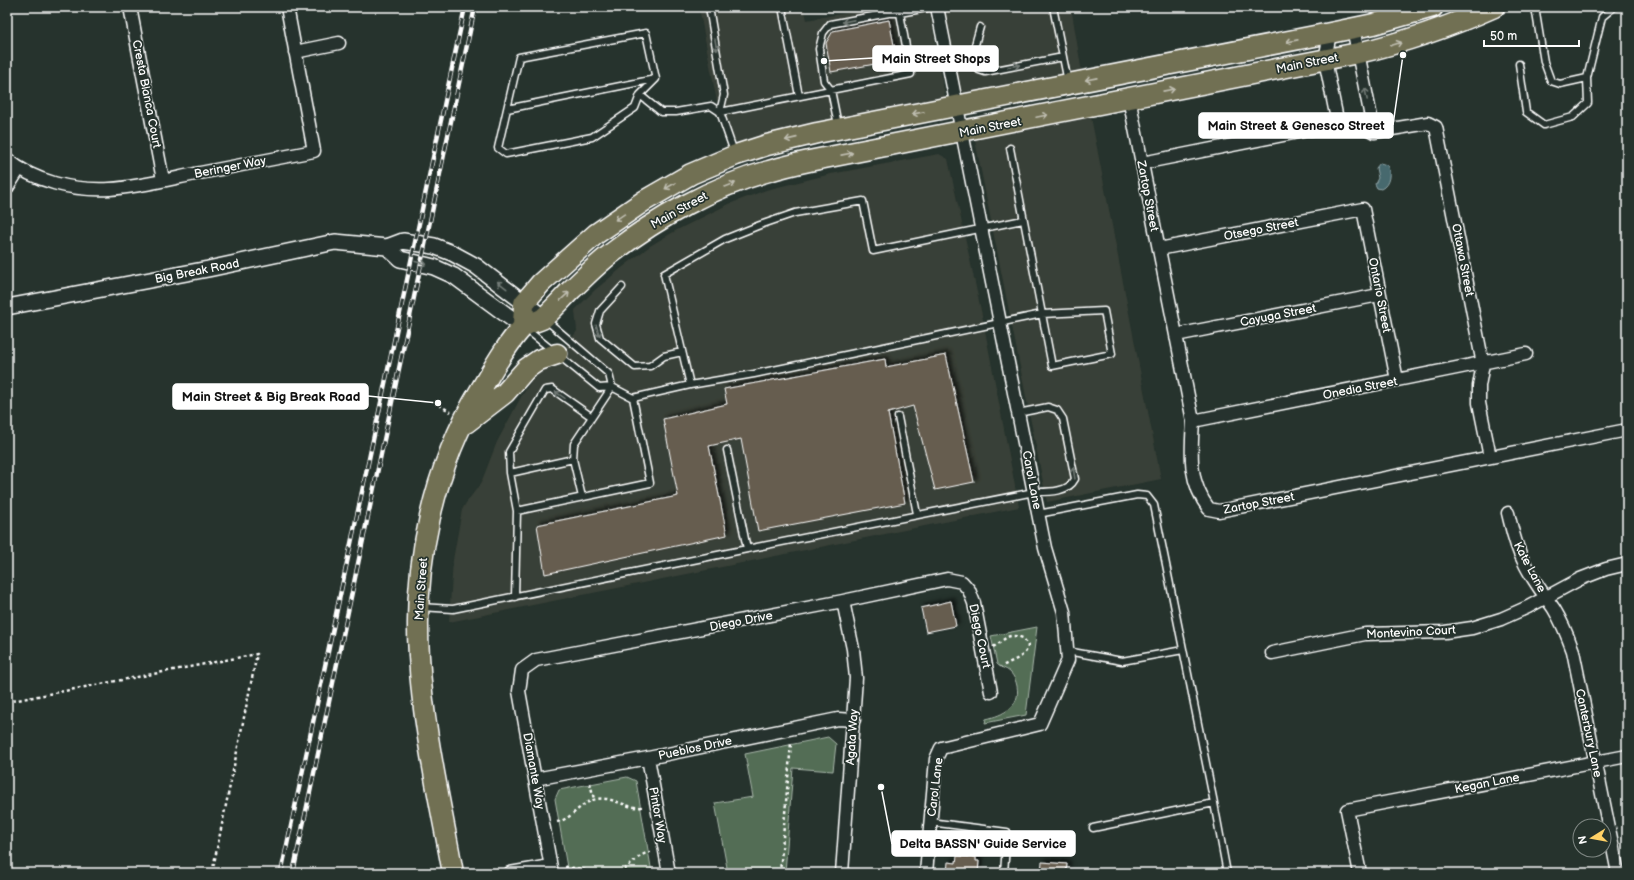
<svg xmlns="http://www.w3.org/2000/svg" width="1634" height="880" viewBox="0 0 1634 880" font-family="'Balsamiq Sans',sans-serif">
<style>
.built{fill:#394037}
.green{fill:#526d54;stroke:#a8b6aa}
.water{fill:#47696e;stroke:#91a5a8}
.building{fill:#665d4f;stroke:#fff;filter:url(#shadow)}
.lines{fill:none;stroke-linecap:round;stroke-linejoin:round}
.service-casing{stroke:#fff;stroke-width:9}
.minor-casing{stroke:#fff;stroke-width:15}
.tertiary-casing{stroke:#fff;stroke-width:18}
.primary-casing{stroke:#fff;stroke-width:23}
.path{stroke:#fff;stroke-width:2.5;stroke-dasharray:3 3;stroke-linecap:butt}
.service{stroke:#26332d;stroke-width:6}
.minor{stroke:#26332d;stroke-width:12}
.tertiary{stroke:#26332d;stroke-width:15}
.primary{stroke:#716f52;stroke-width:20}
.rail-casing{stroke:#fff;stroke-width:4.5}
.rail{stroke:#26332d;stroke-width:3;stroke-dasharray:9;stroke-linecap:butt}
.oneway{stroke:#727a76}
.oneway2{stroke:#bfbeb1}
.labels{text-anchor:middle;stroke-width:3.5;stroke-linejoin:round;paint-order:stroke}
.street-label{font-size:12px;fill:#fff;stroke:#26332d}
.leader{fill:none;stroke:#fff;stroke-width:1.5}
.callout-dot{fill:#fff;stroke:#26332d;stroke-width:1.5}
.callout{fill:#fff;stroke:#fff;stroke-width:1.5}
.callout-label{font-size:13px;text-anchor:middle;font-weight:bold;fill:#111}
</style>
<defs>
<filter id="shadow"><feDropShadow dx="3.5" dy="-3.5" stdDeviation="2" flood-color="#0009"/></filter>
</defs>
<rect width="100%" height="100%" fill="#26332d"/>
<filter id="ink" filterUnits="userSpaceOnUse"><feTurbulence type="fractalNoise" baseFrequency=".025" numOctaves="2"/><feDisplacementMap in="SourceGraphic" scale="8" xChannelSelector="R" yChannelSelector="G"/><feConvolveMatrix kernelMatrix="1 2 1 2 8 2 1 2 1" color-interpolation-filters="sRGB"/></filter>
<g filter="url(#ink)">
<path class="built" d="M699 7H804L807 20 880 7H929L946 101 793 129 736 143 717 102Z
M943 7H1071L1082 73 959 100Z
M1091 117 1161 479 1047 502 975 140Z
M939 154 948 159 949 164 982 315 1019 507 449 622 453 560 462 510 466 503 481 483 497 442 521 397 536 374 551 367 577 331 575 310 595 290 623 267 650 246 677 230 729 204 766 190 831 174Z"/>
<path class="green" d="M1037 627 1026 715 985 723 986 719C1003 715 1021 707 1017 686 1016 681 1014 676 1010 672 1006 668 1000 668 997 664L991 636Z
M828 737 836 744 833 771 793 768 785 873H728L715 803 753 797 745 754Z
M627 777 636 781 652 873H568L555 799 559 790Z"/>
<path class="water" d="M1380 163 1387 165C1391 172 1390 185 1381 189L1377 188 1375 184 1378 178 1376 168Z"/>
<path class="building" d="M889 20 897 60 831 72 826 43 833 31Z
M946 355 974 482 935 490 913 406 888 413 905 503 758 531 741 439 709 446 727 535 545 574 537 525 678 496 663 419 727 404 724 389 885 359 886 367Z
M951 601 956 626 926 632 921 608Z
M957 856 976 857V861H979L978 873H947L948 862 956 863Z
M1042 862 1067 864 1066 873H1041Z"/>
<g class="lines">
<g class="service-casing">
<path id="service" d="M709 7 724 95 720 112 911 74 900 13 932 7
M782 7 799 96
M1053 7 1068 82
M1535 7 1544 62 1551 81 1560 84 1587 78
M980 27C976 42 969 57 979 70L985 72 1063 57
M1519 64 1526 112 1544 125 1573 117 1588 103 1587 78 1602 17 1614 7
M640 95 635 108 592 137 506 154 498 148 519 57 646 33 656 79 640 95 661 112H676L711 106 720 112 734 152
M507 109 655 79
M838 125 831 90 824 81 819 49 823 33 830 24 889 13H900
M622 287 600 311 596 324 600 338 635 367 650 366 664 356 682 352
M526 329 599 388 612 387 609 374 546 320
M690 385 664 274 725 239 760 225 795 213 863 201 873 251 1023 220
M633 398 690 385 754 374 855 353 1042 314 1104 311 1112 354 1052 366C1038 294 1024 221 1010 148
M898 417 917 514
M727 450 747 549 1034 492C1048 492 1068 493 1075 479L1063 419 1057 410 1048 407 1018 413
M510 473 509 452 545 390 552 389 592 417
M517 511 650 483 633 398 612 387 574 444 573 459
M1038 514 1137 495 1147 496 1154 505 1214 803
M515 597 517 511 510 473 573 459 582 497
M420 607 453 609 747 549
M1067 651 1122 661 1183 650
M930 822 1007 832 1004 873
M1093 828 1214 803 1227 873"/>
</g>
<g class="minor-casing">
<path id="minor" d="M130 7 163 180
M1353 28 1374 132
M1330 33 1325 60 1338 124
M295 52 339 43
M1129 98 1193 421C1191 454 1188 481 1209 509L1219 511 1627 430
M1374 132 1428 123 1436 127 1483 364 1479 386V403L1490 457
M7 159C34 182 74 191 110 189 140 187 170 179 200 173 238 166 276 158 314 151L287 7
M1142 163 1338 124C1352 123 1362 124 1374 132
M7 188 19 169
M1159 249 1363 209 1397 380
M1176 335 1379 295
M1193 421 1526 354
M1508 513C1512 529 1515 545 1523 560 1531 578 1543 593 1554 609 1562 622 1568 637 1573 651L1618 873
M1272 653 1365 634 1445 632 1472 628 1501 619 1528 607 1580 579 1606 569 1627 564
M648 758 669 873
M535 779 648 758 838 719 854 720
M510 873 550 866
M552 873 519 691 522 670 536 660 843 601 947 579 962 582 969 590 974 603 991 692
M842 873 856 678 853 649 843 601
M926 873 936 759 941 748 1040 724 1068 660 1064 612 1045 548 937 7
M1360 873 1347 810 1627 756"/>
</g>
<g class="tertiary-casing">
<path id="tertiary" d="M387 247 400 259 434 267 454 276 523 327
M7 307 208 269 335 242 387 247 403 241 434 246 452 253 476 266 544 318"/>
</g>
<g class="primary-casing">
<path id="primary" d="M523 327 524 303 541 283 596 234 644 201 691 174 736 155 767 145 817 133 1330 33 1374 24 1433 7
M466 423 505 393 526 369 539 360 557 354
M453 873C440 801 423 729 419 656 413 565 433 468 481 389 493 369 506 345 522 328 527 323 536 322 542 319 549 314 564 297 571 290 584 278 597 264 612 253 657 218 714 186 769 171 782 167 795 164 809 161L1358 53C1406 42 1449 27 1494 7"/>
</g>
<path class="path" d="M439 405 451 412
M993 647C1006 640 1006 632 1023 638L1028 645C1027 658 1011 660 1001 667
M7 702 257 654 212 873
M590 783 594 799
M557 822C574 818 580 802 597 799 613 796 625 809 642 807
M565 867 582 869 591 873
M619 873C631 867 638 854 650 852
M780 873 791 743"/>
<use href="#service" class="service"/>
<use href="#minor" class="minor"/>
<use href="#tertiary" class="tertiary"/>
<use href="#primary" class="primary"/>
<g class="rail-casing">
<path id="rail" d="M281 873 465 7
M293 873 475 7"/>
</g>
<use href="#rail" class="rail"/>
</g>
<defs><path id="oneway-shaft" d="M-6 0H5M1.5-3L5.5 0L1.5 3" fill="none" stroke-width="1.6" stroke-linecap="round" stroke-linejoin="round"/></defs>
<g class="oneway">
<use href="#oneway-shaft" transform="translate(848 21) rotate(169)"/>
<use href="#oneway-shaft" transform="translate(716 45) rotate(80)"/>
<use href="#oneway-shaft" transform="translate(1014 66) rotate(-11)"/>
<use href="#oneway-shaft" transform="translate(1366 94) rotate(-101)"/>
<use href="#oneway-shaft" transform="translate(421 263) rotate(14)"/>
<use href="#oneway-shaft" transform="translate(502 285) rotate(-142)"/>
<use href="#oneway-shaft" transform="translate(598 331) rotate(73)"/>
<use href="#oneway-shaft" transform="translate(560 395) rotate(-145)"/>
<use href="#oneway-shaft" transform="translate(1074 473) rotate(-99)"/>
</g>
<g class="oneway2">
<use href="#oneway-shaft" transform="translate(1292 41) rotate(169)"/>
<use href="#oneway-shaft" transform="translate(1396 44) rotate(-18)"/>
<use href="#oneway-shaft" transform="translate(1091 79) rotate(169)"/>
<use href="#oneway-shaft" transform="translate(1169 90) rotate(-11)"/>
<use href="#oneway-shaft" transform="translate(918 113) rotate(169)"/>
<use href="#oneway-shaft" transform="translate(1042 116) rotate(-12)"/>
<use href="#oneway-shaft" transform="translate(791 139) rotate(167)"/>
<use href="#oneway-shaft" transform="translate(847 154) rotate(-11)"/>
<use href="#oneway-shaft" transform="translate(730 185) rotate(-21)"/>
<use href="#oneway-shaft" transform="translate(670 186) rotate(150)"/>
<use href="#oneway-shaft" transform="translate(620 217) rotate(146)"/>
<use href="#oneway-shaft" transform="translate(565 296) rotate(-43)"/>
</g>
</g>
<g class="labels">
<g class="street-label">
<text transform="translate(1307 63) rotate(-11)" y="4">Main Street</text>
<text transform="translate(147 94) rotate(79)" y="4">Cresta Blanca Court</text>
<text transform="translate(990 127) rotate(-11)" y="4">Main Street</text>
<text transform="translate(230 167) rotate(-11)" y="4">Beringer Way</text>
<text transform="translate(1148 196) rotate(79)" y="4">Zartop Street</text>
<text transform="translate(679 210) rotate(-29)" y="4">Main Street</text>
<text transform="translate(1261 229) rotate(-11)" y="4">Otsego Street</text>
<text transform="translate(1463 260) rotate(79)" y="4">Ottawa Street</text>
<text transform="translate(197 271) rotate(-11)" y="4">Big Break Road</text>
<text transform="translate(1380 295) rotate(79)" y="4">Ontario Street</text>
<text transform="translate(1278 315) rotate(-11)" y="4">Cayuga Street</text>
<text transform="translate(1360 388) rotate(-11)" y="4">Onedia Street</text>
<text transform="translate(1032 480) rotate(79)" y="4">Carol Lane</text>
<text transform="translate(1259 503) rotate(-11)" y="4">Zartop Street</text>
<text transform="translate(1530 567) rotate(62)" y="4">Kate Lane</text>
<text transform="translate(421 589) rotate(-86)" y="4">Main Street</text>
<text transform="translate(741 621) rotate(-11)" y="4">Diego Drive</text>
<text transform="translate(1411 632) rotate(-3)" y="4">Montevino Court</text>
<text transform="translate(980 636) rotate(78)" y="4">Diego Court</text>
<text transform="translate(1589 733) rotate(78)" y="4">Canterbury Lane</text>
<text transform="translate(852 737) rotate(-86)" y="4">Agata Way</text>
<text transform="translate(695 748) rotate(-12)" y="4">Pueblos Drive</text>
<text transform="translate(534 771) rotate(80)" y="4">Diamante Way</text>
<text transform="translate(1487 783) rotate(-11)" y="4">Kegan Lane</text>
<text transform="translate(935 787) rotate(-83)" y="4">Carol Lane</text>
<text transform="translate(658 815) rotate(80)" y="4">Pintor Way</text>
</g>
</g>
<path class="leader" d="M824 61L873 58M1403 55L1393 125M438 403L368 396M881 787L892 844"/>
<g class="callout-dot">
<circle cx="824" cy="61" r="4"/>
<circle cx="1403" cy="55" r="4"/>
<circle cx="438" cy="403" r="4"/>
<circle cx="881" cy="787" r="4"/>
</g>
<g class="callout">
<rect x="873" y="46" width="125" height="25" rx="4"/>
<rect x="1199" y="113" width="194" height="25" rx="4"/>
<rect x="173" y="384" width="195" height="25" rx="4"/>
<rect x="892" y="831" width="183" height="25" rx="4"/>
</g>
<g class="callout-label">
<text x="936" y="63">Main Street Shops</text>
<text x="1296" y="130">Main Street &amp; Genesco Street</text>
<text x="271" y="401">Main Street &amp; Big Break Road</text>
<text x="983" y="848">Delta BASSN' Guide Service</text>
</g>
<rect width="1634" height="880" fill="none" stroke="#26332d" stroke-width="24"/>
<rect x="12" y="12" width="1610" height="856" fill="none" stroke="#fff" stroke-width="1.5" filter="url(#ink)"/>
<g transform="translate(1592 838) rotate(259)"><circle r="19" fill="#26332d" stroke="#7d8581"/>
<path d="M0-3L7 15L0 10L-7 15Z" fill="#ffd166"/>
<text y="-6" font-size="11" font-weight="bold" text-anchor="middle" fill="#ffffff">N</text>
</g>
<path d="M1484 40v6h95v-6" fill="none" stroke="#ffffff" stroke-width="2"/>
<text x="1490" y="40" font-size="12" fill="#ffffff" stroke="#26332d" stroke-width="3" paint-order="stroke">50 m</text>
</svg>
